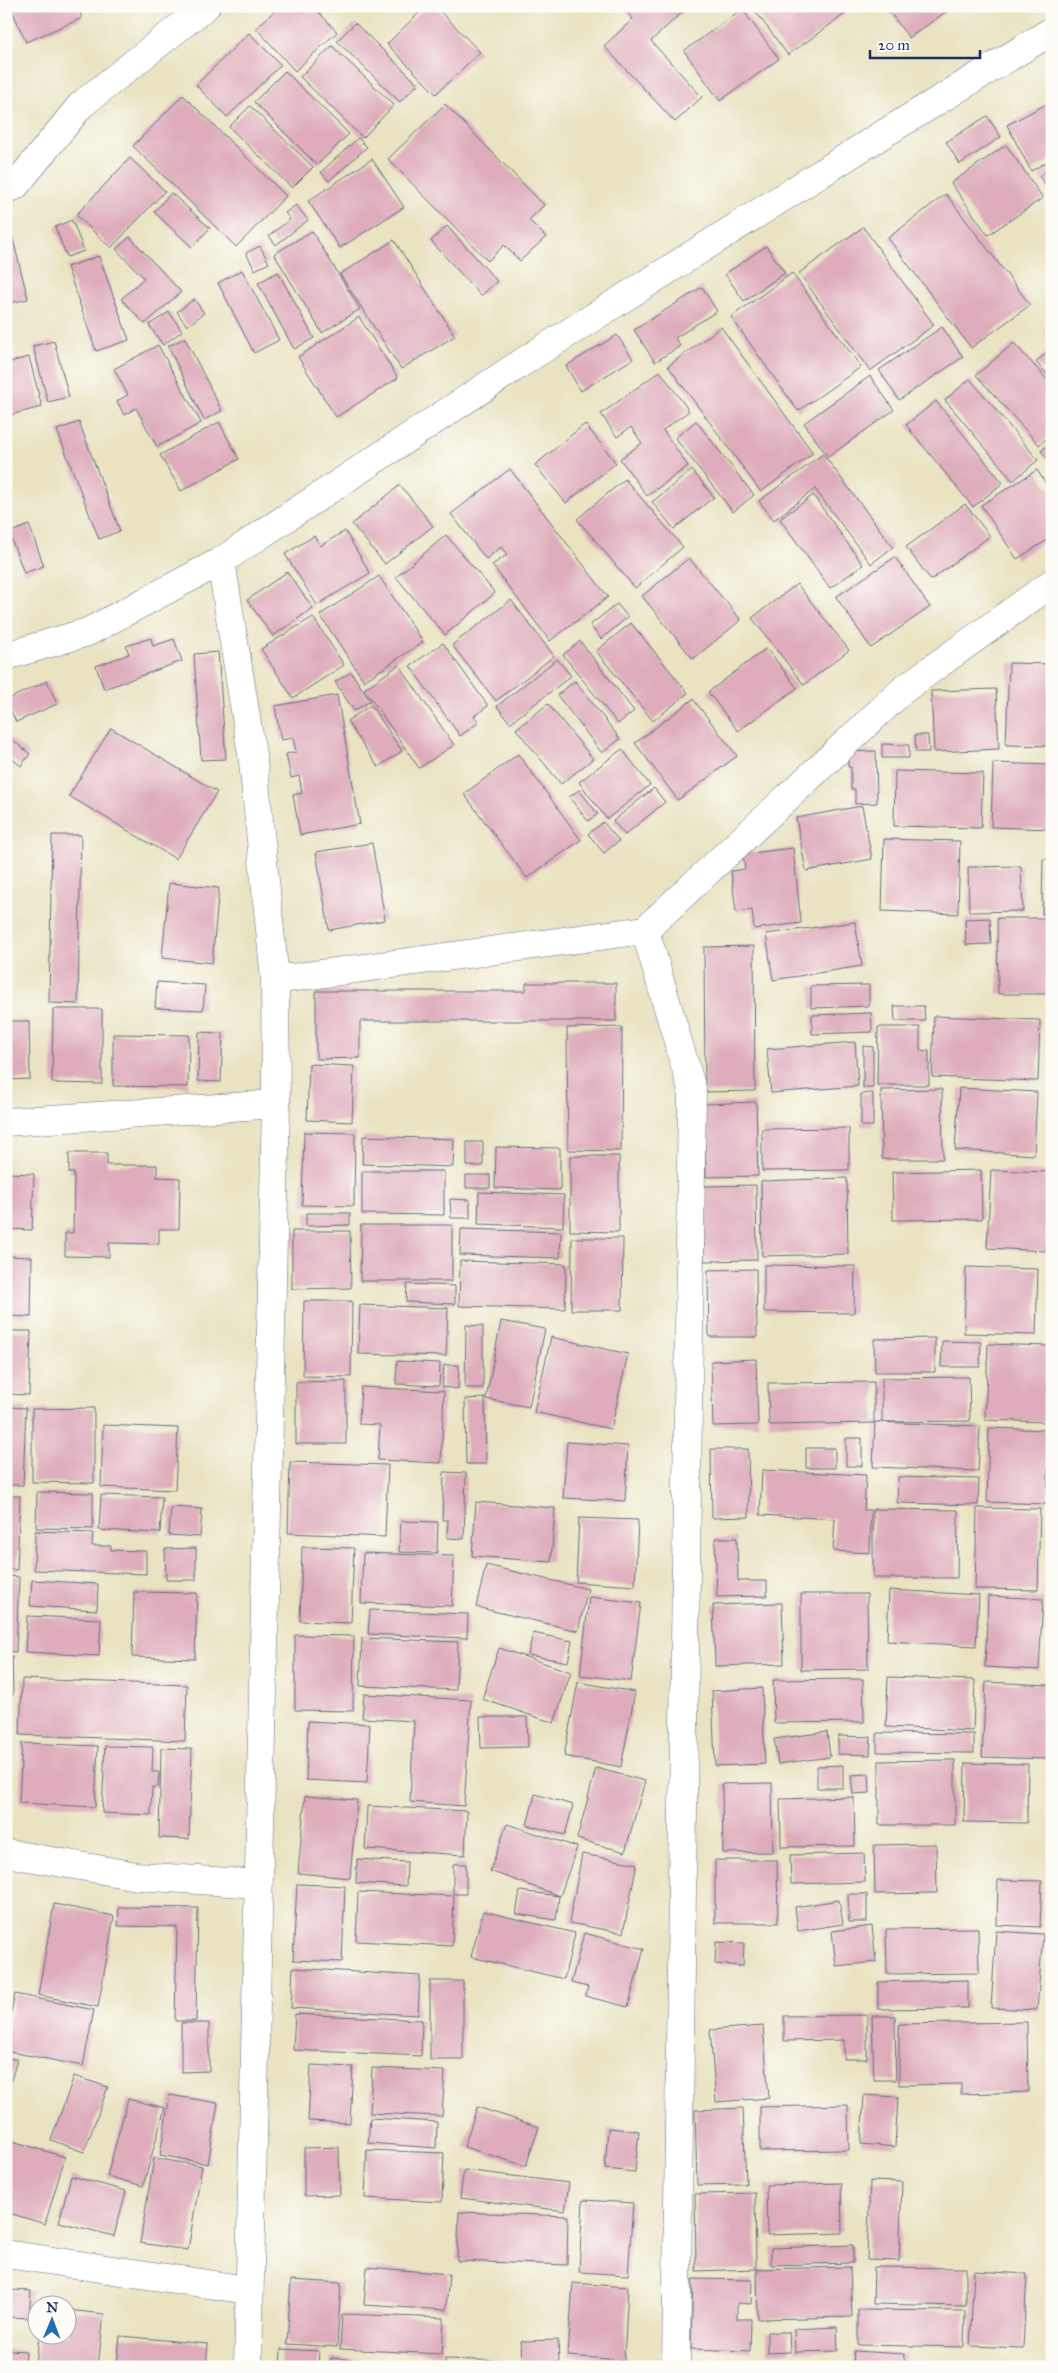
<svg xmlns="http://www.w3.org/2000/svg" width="1058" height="2373" viewBox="0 0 1058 2373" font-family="'IM FELL Great Primer',serif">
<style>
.building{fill:#deacbb}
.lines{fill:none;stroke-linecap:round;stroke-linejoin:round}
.minor-casing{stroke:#636e81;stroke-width:29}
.minor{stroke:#fff;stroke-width:28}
</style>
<rect width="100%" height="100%" fill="#fdfcf7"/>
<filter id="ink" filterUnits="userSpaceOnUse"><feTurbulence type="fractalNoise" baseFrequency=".02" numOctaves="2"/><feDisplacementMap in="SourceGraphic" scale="10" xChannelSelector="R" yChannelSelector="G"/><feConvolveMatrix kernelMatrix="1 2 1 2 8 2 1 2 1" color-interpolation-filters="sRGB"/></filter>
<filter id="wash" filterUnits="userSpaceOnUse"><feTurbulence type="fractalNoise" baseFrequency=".0096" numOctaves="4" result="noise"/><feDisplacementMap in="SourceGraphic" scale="20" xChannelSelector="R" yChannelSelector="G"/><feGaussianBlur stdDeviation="1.12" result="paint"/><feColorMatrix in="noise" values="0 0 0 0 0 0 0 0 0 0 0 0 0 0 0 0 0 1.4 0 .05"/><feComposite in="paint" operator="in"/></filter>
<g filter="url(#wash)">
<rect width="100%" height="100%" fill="#e9e3c2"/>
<g id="blocks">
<path class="building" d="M10 6H77L82 18 26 42Z
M280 6H313L337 32 295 71 256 28Z
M426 6H435L480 52 436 94 387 44Z
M622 6H689L651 41 702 97 675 122 604 46 633 19Z
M755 6H839L845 14 788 55 753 8Z
M885 6H954L909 38Z
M742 9 779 59 720 101 684 51Z
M355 23 418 84 400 102 337 41Z
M249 33 281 65 227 117 196 85Z
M332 46 394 105 363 138 300 77Z
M285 71 349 134 317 165 254 102Z
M183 95 286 196 236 247 133 146Z
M1052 101V159L1031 171 1007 125Z
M445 104 544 205 529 220 546 237 520 261 504 245 488 261 388 159Z
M250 106 313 167 292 188 229 127Z
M987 116 1001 137 960 164 946 142Z
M358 138 367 147 329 181 321 172Z
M1006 145 1043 198 988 235 951 183Z
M130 158 165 191 111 248 76 215Z
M372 159 404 207 340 248 308 201Z
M1052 167V193L1039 176Z
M171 193 210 228 192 247 154 212Z
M946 194 1030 305 971 348 888 238Z
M296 205 308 220 276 245 269 236 290 219 285 213Z
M72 220 84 251 67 257 55 227Z
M447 226 497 281 481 296 431 241Z
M10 227 28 299 6 304V228Z
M863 227 934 325 870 371 799 273Z
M312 231 360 309 322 333 274 254Z
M130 237 181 292 145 324 121 299 144 278 116 249Z
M394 240 455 336 401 369 340 274Z
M260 246 269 263 255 270 246 253Z
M766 246 785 273 744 301 725 274Z
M99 256 129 340 96 351 67 267Z
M242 270 279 340 254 353 218 283Z
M278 272 314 338 294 349 258 283Z
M792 273 861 367 798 411 731 317Z
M702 287 717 311 675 338 680 346 655 362 634 330Z
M194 299 204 313 187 326 177 312Z
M169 312 182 331 163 345 149 325Z
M359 317 398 378 336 417 298 357Z
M721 327 813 453 761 492 668 366Z
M942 327 963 357 899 400 879 370Z
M617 335 633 359 581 391 566 366Z
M185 338 222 411 204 420 168 346Z
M54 341 69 397 48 402 33 346Z
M1014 343 1052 385V434L1039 445 976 375Z
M158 345 201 423 157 447 136 408 124 415 117 401 128 395 114 369Z
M1052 348V380L1036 362Z
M29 357 42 407 6 416V363Z
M660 371 689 411 663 430 688 466 647 496 620 459 642 443 631 427 617 437 601 414Z
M870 376 894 410 828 457 804 423Z
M970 379 1038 460 1013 481 945 400Z
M936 401 1003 483 973 507 906 425Z
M696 421 754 495 733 512 675 438Z
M79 422 120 531 99 539 57 430Z
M219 422 239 459 181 491 160 455Z
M585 424 616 463 566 503 535 465Z
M1052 442V464L1041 451Z
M823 454 893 547 871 564 815 489 774 520 759 501Z
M510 469 608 597 550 641 492 565 507 555 501 547 486 559 451 514Z
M692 470 714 497 674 529 652 502Z
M1037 470 1052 493V537L1017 559 981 505Z
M625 479 683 547 635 588 577 519Z
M400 485 433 526 385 564 352 524Z
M813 495 863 565 830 588 780 519Z
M965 504 990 536 931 580 906 547Z
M29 525 44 566 24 573 9 533Z
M345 531 370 573 317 605 285 554 314 536 320 546Z
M446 535 495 593 445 635 396 577Z
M895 557 930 607 871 648 836 597Z
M689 558 741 620 693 659 642 596Z
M287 572 313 608 273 636 247 600Z
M379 576 423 642 364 681 320 615Z
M797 584 849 650 804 685 752 618Z
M511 600 554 656 496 701 452 645Z
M617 604 628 617 601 639 590 625Z
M313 617 344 665 293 698 261 649Z
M631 623 688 693 653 721 596 651Z
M151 638 153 646 174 639 182 661 104 689 96 666 129 654 126 646Z
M580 641 634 711 618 724 563 655Z
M443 643 488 706 474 716 479 722 460 736 410 666Z
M767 648 797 688 738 731 708 692Z
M218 652 226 759 201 760 194 654Z
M557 659 571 676 510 723 497 706Z
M1009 663 1052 664V746L1006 745Z
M399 665 454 745 419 768 364 689Z
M351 672 370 701 354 711 335 682Z
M47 681 57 704 16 722 6 700Z
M575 681 620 739 602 753 557 695Z
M996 689 999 749 934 752 931 691Z
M337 695 360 824 300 835 293 795 302 793 299 776 291 778 286 754 296 752 293 738 281 740 275 706Z
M693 699 737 756 678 800 635 743Z
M548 704 593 759 561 784 516 729Z
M371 705 402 751 378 767 347 721Z
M111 728 217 792 176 859 69 796Z
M6 735 30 754 21 766 6 754Z
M915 735H928L929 752H916Z
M882 744 909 745V758H882Z
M622 749 650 785 607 819 579 782Z
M876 751 877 803 855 804V789H851V767H848V752Z
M518 754 581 840 527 878 464 794Z
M993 763 1052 765 1049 829 991 827Z
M895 771 983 773 981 828 894 826Z
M654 788 665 802 625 835 613 821Z
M579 790 598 814 588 821 569 797Z
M862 806 872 859 806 871 796 818Z
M603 822 619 841 604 853 588 834Z
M52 835H81L78 1004 49 1003Z
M884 839 960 841 958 914 882 911Z
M372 843 385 920 329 930 316 852Z
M793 848 801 923 754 929 752 910 736 912 731 871 745 869 743 854Z
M1043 859H1052V915L1042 914Z
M1021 866 1023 911 969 912 968 867Z
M169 883 219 888 212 963 162 958Z
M990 918 991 944 966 945 965 919Z
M997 918H1052V994H998Z
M855 922 862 966 773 980 766 934Z
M754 946 755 1091 705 1092 704 947Z
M157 982 205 985 203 1010 155 1008Z
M526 983H616V1021H360V1058L316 1059V991H526Z
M869 985V1006L811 1008V986Z
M894 1006H924L925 1021H895Z
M53 1009H102V1084L52 1083Z
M871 1013 872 1032 812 1034V1015Z
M934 1016 1040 1020 1038 1081 932 1077Z
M6 1021H29L30 1079 6 1080Z
M622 1027 621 1151 568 1150 567 1028Z
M878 1027H920V1050L929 1051V1085H877Z
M199 1032 223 1033 221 1082 198 1081Z
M113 1034 189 1035 188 1087 113 1086Z
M855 1042 858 1086 771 1093 767 1049Z
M863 1046 873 1047V1088H863Z
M309 1064 354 1066 352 1122 307 1120Z
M959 1088 1037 1092 1034 1155 955 1150Z
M942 1089 943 1159H882L881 1090Z
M873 1093V1126H861V1094Z
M756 1102 758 1176 706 1177 704 1104Z
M849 1128V1170L762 1171V1129Z
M304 1132 355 1133 354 1206 302 1205Z
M363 1136 454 1139 453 1167 362 1164Z
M467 1142H483V1166H467Z
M496 1147 560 1148V1190L495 1188Z
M69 1153H107V1165H157V1177L180 1178 179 1229H159V1244L109 1243V1257L65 1256V1233H73L74 1173H69Z
M570 1156H619V1232L570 1231Z
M981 1170 982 1219 893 1220 892 1172Z
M991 1170 1049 1172 1046 1251 987 1248Z
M362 1171H444V1215L362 1214Z
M6 1173 34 1174 32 1230 6 1229Z
M466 1175H490V1188H466Z
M847 1178 848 1254 762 1256 761 1181Z
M756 1185 757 1260 704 1261 703 1186Z
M479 1192 564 1195 563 1227 478 1224Z
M450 1199 470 1200V1218H451Z
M306 1213H350V1225L306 1226Z
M361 1225H452V1281H360Z
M461 1229 561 1232 560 1258 460 1255Z
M292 1231H350L351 1288 292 1289Z
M572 1238H623L622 1310H571Z
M6 1256 32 1257 31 1317 6 1316Z
M460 1261 566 1264 565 1309 459 1306Z
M764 1265 855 1266 854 1313 764 1312Z
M966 1267 1038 1269 1036 1335 964 1333Z
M756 1269 757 1337H709L708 1270Z
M407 1284 455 1286V1304L406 1302Z
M304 1301H352L351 1377 303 1376Z
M360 1305 448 1308 446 1356 358 1354Z
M501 1321 545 1329 529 1407 486 1399Z
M466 1325 483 1326V1388H465Z
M6 1331H31L29 1395 6 1394Z
M551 1337 628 1354 611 1429 534 1412Z
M935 1338V1372H875L874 1339Z
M942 1341 981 1342 980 1367H941Z
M988 1344 1049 1346 1046 1422 985 1420Z
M756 1359 758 1425 713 1426 711 1361Z
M397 1361 440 1363 439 1386 396 1384Z
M444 1365H459L458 1389 442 1387Z
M969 1377 970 1421 882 1422V1378Z
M346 1381V1444H296V1382Z
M874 1382V1423L769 1425 768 1383Z
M361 1387 444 1391 441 1463 378 1460 380 1425 359 1424Z
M485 1398 486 1464H466L465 1399Z
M6 1407 26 1408 23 1485H6Z
M94 1408V1483L32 1482V1409Z
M875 1422 980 1426 978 1471 873 1467Z
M103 1425 178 1428 175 1490 101 1487Z
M989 1428 1049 1430 1047 1504 987 1502Z
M846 1438H862V1466H846Z
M567 1442 628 1446 625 1501 563 1498Z
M806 1448H835V1468H806Z
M711 1449H748L749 1517 712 1518Z
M290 1462 388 1465 385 1537 288 1533Z
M762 1470 866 1475 864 1510H871L870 1553 833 1551 835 1519 760 1515Z
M444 1472 466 1473 464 1539 447 1538 448 1520H442Z
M898 1477 979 1479 978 1505 897 1503Z
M37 1492 93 1493V1529L36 1528Z
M101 1495 162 1497 160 1533 99 1530Z
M6 1496H20L17 1570 6 1569Z
M476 1502 555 1508 551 1562 472 1556Z
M171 1507 202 1509 200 1537 169 1535Z
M977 1508 1040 1509 1038 1590 975 1589Z
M873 1509 958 1510 957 1578H873Z
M579 1518 638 1520 635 1586 576 1582Z
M401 1521 438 1522 437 1553 399 1552Z
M35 1531 93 1533 92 1546H111V1550L146 1551V1574L34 1570Z
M715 1538H737L738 1581H767V1596L717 1597Z
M302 1547 354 1548 351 1623 300 1621Z
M196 1548V1580H166L165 1549Z
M363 1553 454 1556 452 1606 361 1603Z
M486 1565 588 1589 578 1631 476 1607Z
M6 1576 19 1577 16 1652 6 1651Z
M32 1580 98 1584 97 1610 30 1606Z
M889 1590 979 1595 976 1646 887 1641Z
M134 1592 197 1593 195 1659 132 1657Z
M801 1594H867L868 1669 801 1670Z
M988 1596 1043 1599 1039 1670 985 1667Z
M589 1597 641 1603 631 1681 580 1675Z
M782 1603 784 1664 715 1666 713 1605Z
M370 1610 468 1614 467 1638 368 1634Z
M27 1616 101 1619 99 1656 25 1652Z
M533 1633 572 1641 568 1662 528 1655Z
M295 1635 354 1636 353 1711 295 1710Z
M362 1638 458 1642 456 1690 360 1686Z
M499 1648 571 1672 554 1723 482 1699Z
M6 1656H12L13 1695 6 1696Z
M888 1677 975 1680 973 1731 886 1727Z
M22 1679 187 1685 185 1741 20 1735Z
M863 1679 864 1722 774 1723 773 1680Z
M578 1682 635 1692 621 1767 564 1756Z
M986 1682 1050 1685 1047 1759 982 1757Z
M762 1688 765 1764 715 1766 712 1691Z
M364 1694 471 1700 464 1806 410 1802 414 1721 362 1718Z
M6 1700H12L10 1740H6Z
M480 1717H527L528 1747 481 1748Z
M308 1721 370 1724 367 1783 306 1780Z
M827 1732 830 1757 778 1764 774 1739Z
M877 1733 974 1734V1753L877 1752Z
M838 1736 871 1737 870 1755 838 1754Z
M22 1743 98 1746 95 1807 19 1803Z
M105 1746 153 1747 152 1772H159L158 1787H152L151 1815 102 1813Z
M161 1748 192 1749 189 1839 159 1838Z
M955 1760V1825H879V1761Z
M965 1763 1028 1764 1027 1823 964 1822Z
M843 1765V1788H817V1766Z
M596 1768 645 1781 625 1852 577 1839Z
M869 1774 870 1793 853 1794 851 1775Z
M772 1783 773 1852 723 1853 722 1784Z
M535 1794 573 1805 565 1835 527 1825Z
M305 1796 357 1800 350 1878 298 1873Z
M854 1797 855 1846 781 1847 780 1799Z
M367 1806 467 1811 465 1855 365 1849Z
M507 1824 577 1847 560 1896 490 1871Z
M936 1844 937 1893 875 1894 874 1845Z
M864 1853 865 1882 791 1884 790 1855Z
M582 1854 637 1864 623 1933 569 1923Z
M357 1859 407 1862 406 1886 356 1883Z
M715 1860H777L778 1923H715Z
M453 1864H466V1894H453Z
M998 1880 1042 1881 1040 1927 997 1925Z
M6 1884 11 1885 7 1908H6Z
M297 1884 345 1886 342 1962 293 1960Z
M520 1891 559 1896 556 1920 516 1914Z
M358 1892 454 1896 452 1946 356 1941Z
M848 1894H867V1922H849Z
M839 1900 843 1924 798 1931 795 1907Z
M54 1904 114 1916 98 2007 38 1995Z
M119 1907 198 1908 196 2021H175L177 1927 118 1926Z
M483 1911 575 1933 564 1979 471 1957Z
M872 1926 876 1962 836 1966 832 1931Z
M978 1928 979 1973 887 1974 886 1929Z
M996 1931 1043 1934 1037 2010 991 2008Z
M584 1933 644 1949 628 2007 585 1996 588 1987 571 1983Z
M716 1942 744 1943 743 1966 715 1964Z
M293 1968 420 1976 418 2015 291 2008Z
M968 1980V2008L878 2009V1982Z
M430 1981H463V2060H430Z
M15 1994 94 2010 83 2066 6 2051V2036Z
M295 2014 422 2020 421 2056 293 2050Z
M867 2015V2059H844V2040L784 2041V2016Z
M872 2016H895L896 2080H874Z
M1027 2022 1028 2092 961 2094V2084L899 2085V2024Z
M181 2023H209V2071L181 2072Z
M763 2026 769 2098 716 2102 710 2030Z
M6 2057 17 2060 7 2094H6Z
M311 2065 353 2067 350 2123 308 2121Z
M372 2068 445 2071 442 2116 370 2113Z
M74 2076 108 2087 84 2152 51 2140Z
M170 2095 218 2103 208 2164 160 2155Z
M864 2095 898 2097 895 2147 861 2144Z
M128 2099 165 2108 143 2186 107 2176Z
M848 2105 849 2150 760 2151V2107Z
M477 2107 539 2127 526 2166 464 2147Z
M743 2108 746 2184 697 2185 695 2110Z
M370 2118 437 2122 436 2148 368 2143Z
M608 2128 639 2131 635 2172 605 2169Z
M6 2139 65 2157 45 2224 6 2212Z
M339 2147 340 2195 304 2196V2148Z
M367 2150 444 2153 442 2202 365 2198Z
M154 2158 202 2166 188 2250 140 2243Z
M464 2170 569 2183 565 2211 460 2198Z
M71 2176 126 2191 114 2236 59 2222Z
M870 2181 902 2182 899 2261 867 2260Z
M841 2183 842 2233 767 2235 766 2185Z
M755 2193 756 2269 696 2271 695 2194Z
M583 2200 633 2203 628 2275 579 2272Z
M459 2212 568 2216 567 2265 457 2261Z
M853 2245V2263L771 2265V2248Z
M367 2267 449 2274 446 2310 364 2305Z
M850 2267 852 2317 758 2319 757 2269Z
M874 2267 966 2268V2306L873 2304Z
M974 2271 1027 2274 1023 2348 970 2346Z
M693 2279 752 2280 751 2304 737 2303V2319H751L750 2351 691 2349Z
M291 2280 341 2283 337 2347 287 2344Z
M573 2283 628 2287 624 2360 568 2356Z
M11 2290 31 2291 29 2318 9 2317Z
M68 2310 104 2314 98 2367H36L39 2336H68Z
M858 2310 965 2311 964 2347 858 2345Z
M342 2314 444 2318 442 2354 340 2349Z
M837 2327 838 2351 795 2352 794 2329Z
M767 2332H789L790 2352 767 2353Z
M120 2336 208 2344 206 2367H117Z
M558 2340 559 2362 522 2363 521 2341Z
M281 2349 319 2351 318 2367H280Z
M6 2350 26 2351 25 2367H6Z
M854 2351 905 2354 904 2367H853Z
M331 2358 379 2362V2367H330Z
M445 2359 509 2361V2367H445Z"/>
</g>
</g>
<g filter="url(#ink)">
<use href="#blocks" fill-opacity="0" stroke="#636e81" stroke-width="1"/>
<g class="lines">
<g class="minor-casing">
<path id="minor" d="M6 189 15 186 81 105 206 6
M221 561 253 761 275 980 276 1104 248 2367
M6 656 88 632 221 561 532 356 880 136 1052 31
M645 930 692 1089 676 2367
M275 980 645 930 904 689 1052 583
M6 1122 276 1104
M6 1853 137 1876 259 1884
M6 2254 248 2290"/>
</g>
<use href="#minor" class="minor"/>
</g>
</g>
<rect width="1058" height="2373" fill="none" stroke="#fdfcf7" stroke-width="25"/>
<g transform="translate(52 2320) rotate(1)"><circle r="24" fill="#fdfcf7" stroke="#a3aaba"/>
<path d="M0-4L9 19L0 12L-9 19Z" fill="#1f6fb2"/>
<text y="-8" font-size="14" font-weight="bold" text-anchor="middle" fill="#1b2f5e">N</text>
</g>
<path d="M870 50v8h110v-8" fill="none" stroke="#1b2f5e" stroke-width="2.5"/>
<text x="878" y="50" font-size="15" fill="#1b2f5e" stroke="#fdfcf7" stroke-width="4" paint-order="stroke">20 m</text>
</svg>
